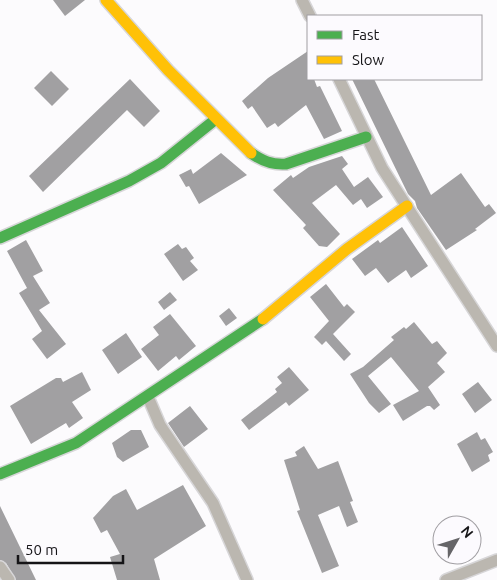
<svg xmlns="http://www.w3.org/2000/svg" width="497" height="580" viewBox="0 0 497 580" font-family="Ubuntu,sans-serif">
<style>
.building{fill:#a1a0a2}
.lines{fill:none;stroke-linecap:round;stroke-linejoin:round}
.street-casing{stroke:#d7d6d8;stroke-width:14}
.fast-casing{stroke:#d7d6d8;stroke-width:14}
.slow-casing{stroke:#d7d6d8;stroke-width:14}
.street{stroke:#bbb7b0;stroke-width:11}
.fast{stroke:#4caf50;stroke-width:11}
.slow{stroke:#ffc107;stroke-width:11}
</style>
<rect width="100%" height="100%" fill="#fcfbfd"/>
<path class="building" d="M53 0H85L65 16Z
M308 51V79H314L317 87 320 86 342 131 324 139 306 105 278 127 275 123 267 128 252 106 248 109 242 101 268 78Z
M51 71 69 89 52 106 34 88Z
M130 79 160 111 144 127 127 110 43 192 29 176Z
M352 79H374L431 195 461 173 485 207 489 204 496 213 475 229 477 230 446 250 417 208 415 201 408 194Z
M221 153 247 175 199 204 189 186 186 187 179 175 191 169 193 174Z
M342 156 348 164 342 169 354 187 368 177 383 197 367 208 361 199 353 205 336 185 312 203 340 234 327 247 319 246 303 228 306 225 273 190 291 175 293 178 309 167Z
M402 227 428 266 411 278 406 270 388 283 376 268 365 276 352 259 378 240 380 243Z
M26 240 43 271 33 276 50 303 39 310 66 344 47 359 32 339 42 331 19 293 27 288 7 251Z
M178 244 182 249 186 247 194 258 190 261 198 270 183 281 164 254Z
M326 284 344 307 347 304 355 312 333 334 351 354 344 361 326 341 322 345 314 337 329 321 310 297Z
M170 292 177 300 164 310 158 302Z
M229 308 237 318 226 326 219 316Z
M170 314 196 346 179 360 176 356 158 371 141 349 159 335 153 327Z
M414 322 432 344 437 341 447 353 437 363 445 372 428 387 440 405 434 410 430 406H427L403 421 393 405 419 391 391 357 368 376 391 404 379 413 369 403 350 374 363 367 394 340 391 337 404 327 406 329Z
M126 333 142 357 118 374 102 350Z
M289 367 309 390 289 406 286 402 249 430 241 420 277 392 275 389 282 383 277 377Z
M82 372 91 390 72 402 83 418 69 428 66 423 31 444 10 406 56 378H61L63 382Z
M478 382 492 400 475 413 462 394Z
M190 406 208 429 184 447 168 423Z
M131 430H141L149 447 123 462 117 457 112 443Z
M477 432 481 440 485 438 493 452 488 455 490 461 472 472 457 444Z
M304 446 318 469 338 461 353 501 350 502 358 522 347 527 339 506 318 515 339 566 322 573 297 511 300 510 284 460 297 456 295 452Z
M183 485 206 526 154 559 160 580H117L110 557 120 554 107 530 101 533 93 518 113 496 126 489 137 510Z
M0 506 36 580H16L6 563 0 560Z"/>
<g class="lines">
<g class="street-casing">
<path id="street" d="M302 0 310 16
M339 79 382 168 497 346
M148 397 160 425 213 503 247 580
M0 567 9 580
M446 580 497 560"/>
</g>
<g class="fast-casing">
<path id="fast" d="M251 153C262 161 272 165 286 164L366 137
M0 238 129 181 161 163 216 119
M0 474 76 443 263 319"/>
</g>
<g class="slow-casing">
<path id="slow" d="M106 0 168 70 251 153
M263 319 347 249 407 206"/>
</g>
<use href="#street" class="street"/>
<use href="#fast" class="fast"/>
<use href="#slow" class="slow"/>
</g>
<rect x="307" y="15" width="175" height="65" fill="#fcfafe" stroke="#a09ea2"/>
<rect x="317" y="31" width="25" height="8" fill="#4caf50" stroke="#a09ea2"/>
<text x="352" y="40" font-size="15" fill="#151417">Fast</text>
<rect x="317" y="56" width="25" height="8" fill="#ffc107" stroke="#a09ea2"/>
<text x="352" y="65" font-size="15" fill="#151417">Slow</text>
<g transform="translate(457 540) rotate(51)"><circle r="24" fill="#fcfafe" stroke="#a09ea2"/>
<path d="M0-4L9 19L0 12L-9 19Z" fill="#666568"/>
<text y="-8" font-size="14" font-weight="bold" text-anchor="middle" fill="#151417">N</text>
</g>
<path d="M18 555v8h105v-8" fill="none" stroke="#151417" stroke-width="2.5"/>
<text x="25" y="555" font-size="15" fill="#151417" stroke="#fcfafe" stroke-width="4" paint-order="stroke">50 m</text>
</svg>
